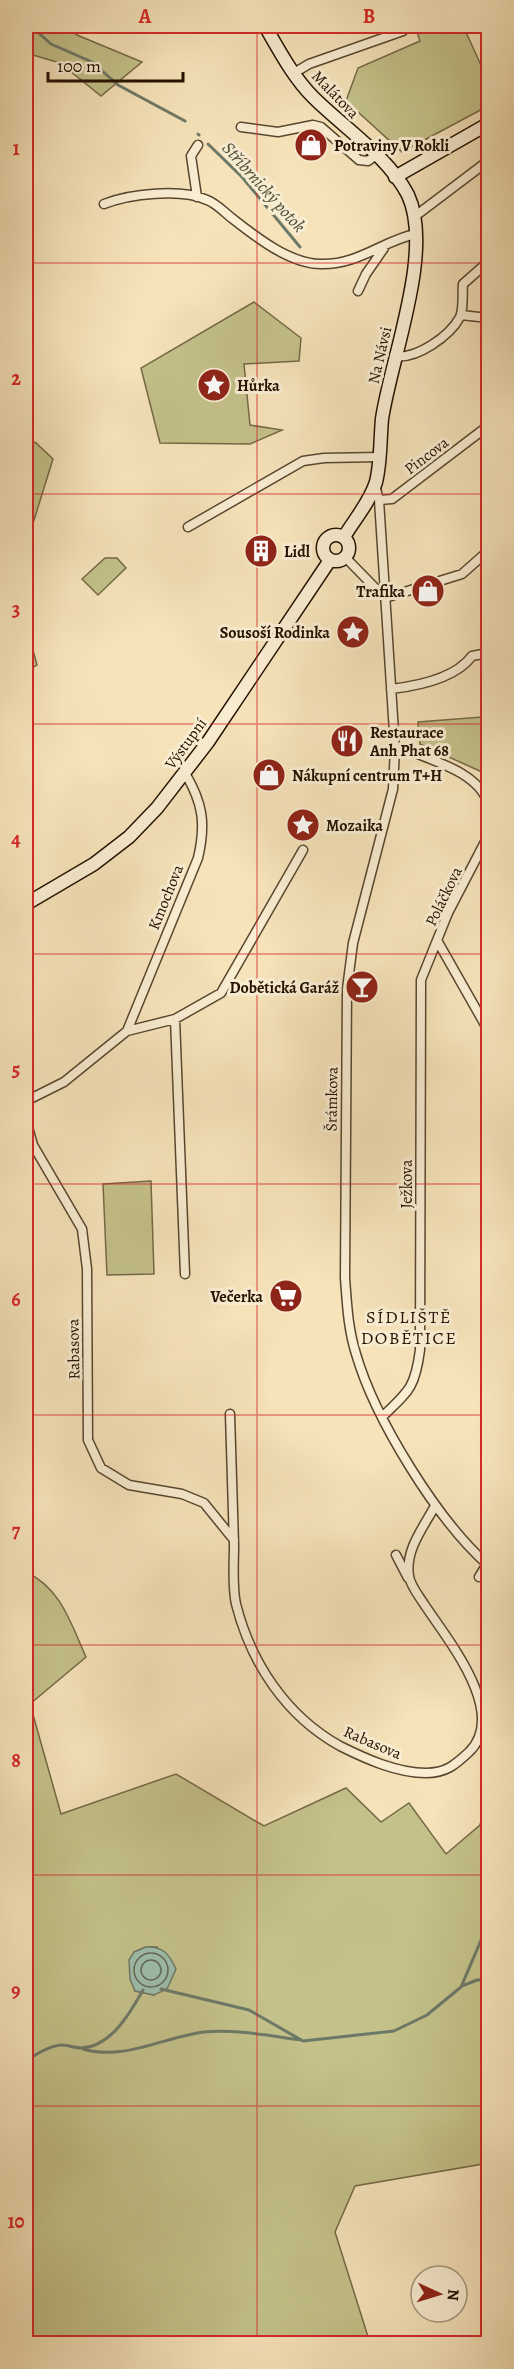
<svg xmlns="http://www.w3.org/2000/svg" width="514" height="2369" viewBox="0 0 514 2369" font-family="Alegreya,serif">
<style>
.green{fill:#c4c18a;stroke:#746946;stroke-width:1.5;fill-rule:evenodd}
.water{fill:#9dbeac;stroke:#6d7968;stroke-width:1.5}
.lines{fill:none;stroke-linecap:round;stroke-linejoin:round}
.shore{stroke:#606856;stroke-width:1.5}
.stream{stroke:#6d7968;stroke-width:3}
.street-casing{stroke:#58462f;stroke-width:11}
.secondary-casing{stroke:#241101;stroke-width:15}
.street{stroke:#f9edd2;stroke-width:8}
.secondary{stroke:#f9edd2;stroke-width:12}
.grid{fill:none;stroke:#d62828;stroke-width:1.5;stroke-opacity:0.55}
.labels{text-anchor:middle;stroke-width:6;stroke-linejoin:round;paint-order:stroke}
.street-label{font-size:16px;fill:#241101;stroke:#f9edd2}
.poi-label{font-size:16px;font-weight:bold;fill:#241101;stroke:#f9edd2;text-anchor:start}
.water-label{font-size:18px;font-style:italic;fill:#4e4e3d;stroke:#f9edd2}
.neighbourhood-label{font-size:18px;letter-spacing:1.5px;fill:#241101;stroke:#f9edd2}
.neatline{fill:none;stroke:#d62828;stroke-width:2}
.grid-label{font-size:20px;text-anchor:middle;font-weight:bold;fill:#d62828}
</style>
<rect width="100%" height="100%" fill="#f6e3ba"/>
<filter id="stains"><feTurbulence type="fractalNoise" baseFrequency=".00333" numOctaves="4"/><feColorMatrix values="0 0 0 0 .2 0 0 0 0 .09 0 0 0 0 .02 0 0 0 .5 -.17"/></filter>
<radialGradient id="worn" r=".72"><stop offset=".6" stop-color="#630" stop-opacity="0"/><stop offset="1" stop-color="#630" stop-opacity=".3"/></radialGradient>
<path class="green" d="M26 26H66L77 35 142 62 101 96 60 63 26 53Z
M415 26H469L465 30 485 74 488 72V106L402 152 346 101 358 68 420 41Z
M254 302 301 338 299 361 244 364 250 425 282 430 250 444 160 443 141 368Z
M26 439 36 443 53 459 30 533 26 534Z
M105 558H117L126 568 98 595 82 579Z
M26 624 37 665 26 672Z
M482 717V772L420 744 418 722Z
M151 1181 154 1274 107 1275 103 1184Z
M26 1572C61 1588 71 1624 86 1657L30 1704 61 1814 176 1774 264 1826 346 1788 381 1822 409 1803 446 1854 480 1825 488 1793V2144L483 2164 355 2186 335 2232 370 2343 26 2344ZM146 1947H157L154 1995 135 1991 134 1952Z"/>
<path class="water" d="M146 1947C163 1946 169 1954 176 1969L167 1989 154 1995 135 1991 130 1979 129 1960 134 1952Z"/>
<g class="lines">
<path class="shore" d="M134 1970a17 17 0 1 1 34 0a17 17 0 1 1-34 0Z
M141 1970a10 10 0 1 1 20 0a10 10 0 1 1-20 0Z"/>
<path class="stream" d="M31 26 51 44 92 62 118 85 185 121
M198 134 199 135
M208 144 242 177 300 247
M462 1986 477 1980H488
M161 1989 249 2010 303 2041 394 2031 427 2015 461 1987 488 1924
M83 2049C124 2061 164 2037 204 2032 236 2029 270 2036 301 2040
M26 2063C32 2055 52 2045 62 2045 68 2045 75 2048 81 2048 111 2047 130 2013 143 1990"/>
<g class="street-casing">
<path id="street" d="M294 73 309 64 403 31 401 26
M241 127 278 132 313 125 321 127 359 160 368 161 376 155
M197 197 191 156 198 145
M104 204C129 194 181 188 207 200 216 203 225 213 233 219 256 237 290 264 321 264 359 265 384 240 416 234
M414 217 488 161
M358 291 366 274 384 248
M461 315 488 318
M394 356C416 360 450 336 460 317 464 308 462 294 463 284L488 262
M375 485 379 500 395 748 393 789 353 943 347 989 345 1278C347 1304 348 1329 356 1354 375 1419 437 1520 488 1565
M379 500 392 499 488 426
M188 527 303 461 324 458 380 457
M345 557 385 598
M385 598 462 574 488 551
M391 689C417 686 455 679 472 656L488 653
M395 748 405 749C433 761 478 772 488 803
M438 942 488 1030
M175 1019 221 993 303 850
M127 1031 175 1019 185 1274
M26 1101 64 1082 127 1031 198 858C206 824 203 803 185 773
M26 1120 33 1145 82 1229 87 1269 88 1440 101 1468 129 1485 182 1494 204 1503 234 1540
M230 1414C231 1458 233 1501 234 1545 234 1564 232 1586 236 1604 251 1663 286 1716 340 1746 366 1759 397 1773 426 1773 446 1773 455 1765 469 1752 509 1713 447 1639 424 1604 419 1596 410 1585 409 1576 405 1550 423 1528 435 1506
M382 1417C409 1391 415 1388 420 1350L421 980 448 913 488 836
M396 1555 408 1578
M479 1577 487 1564"/>
</g>
<g class="secondary-casing">
<path id="secondary" d="M265 26C279 50 293 77 313 97 344 128 388 156 408 195 434 251 391 358 382 419 380 440 381 462 376 482 370 502 354 520 344 537
M395 177 488 124
M323 548a13 13 0 1 1 26 0a13 13 0 1 1-26 0Z
M26 904 94 864 129 837 157 808 208 742 330 560"/>
</g>
<use href="#street" class="street"/>
<use href="#secondary" class="secondary"/>
</g>
<path class="grid" d="M257 26V2344M26 263H488M26 494H488M26 724H488M26 954H488M26 1184H488M26 1415H488M26 1645H488M26 1875H488M26 2106H488"/>
<defs>
<g id="shop-disc" transform="scale(1.725)"><circle r="9.5" fill="#8f2418" stroke="#f9edd2"/><path d="M-5-2.5h2.3a2.7 3.5 0 0 1 5.4 0H5L5.5 6h-11ZM-1.5-2.5h3a1.5 2.3 0 0 0-3 0Z" fill="#fff"/></g>
<g id="sight-disc" transform="scale(1.725)"><circle r="9.5" fill="#8f2418" stroke="#f9edd2"/><path d="M0-6L1.8-2.2L6-1.7L2.9 1.2L3.7 5.4L0 3.3L-3.7 5.4L-2.9 1.2L-6-1.7L-1.8-2.2Z" fill="#fff"/></g>
<g id="building-disc" transform="scale(1.725)"><circle r="9.5" fill="#8f2418" stroke="#f9edd2"/><path d="M-4-6H4V6H1V3H-1V6H-4ZM-2.5-4.3h1.7v1.8h-1.7ZM.8-4.3h1.7v1.8H.8ZM-2.5-1h1.7V.8h-1.7ZM.8-1h1.7V.8H.8Z" fill="#fff"/></g>
<g id="restaurant-disc" transform="scale(1.725)"><circle r="9.5" fill="#8f2418" stroke="#f9edd2"/><path d="M-5-6h1v4h1v-4h1v4h1v-4h1v5L-1.5 .5V6h-2V.5L-5-1ZM5-6V6H3V1.5H1.5Q1.5-4 5-6Z" fill="#fff"/></g>
<g id="bar-disc" transform="scale(1.725)"><circle r="9.5" fill="#8f2418" stroke="#f9edd2"/><path d="M-6-5H6L.8 .8V4.5H3.5V6h-7V4.5H-.8V.8Z" fill="#fff"/></g>
<g id="supermarket-disc" transform="scale(1.725)"><circle r="9.5" fill="#8f2418" stroke="#f9edd2"/><path d="M-6-5.5h2.5l.6 2H6L4.5 2H-2.5L-4.4-4H-6ZM-1.5 3.2a1.3 1.3 0 1 0 .1 0ZM3 3.2a1.3 1.3 0 1 0 .1 0Z" fill="#fff"/></g>
</defs>
<g fill-rule="evenodd">
<use href="#shop-disc" x="311" y="145"/>
<use href="#sight-disc" x="214" y="385"/>
<use href="#building-disc" x="261" y="551"/>
<use href="#shop-disc" x="428" y="591"/>
<use href="#sight-disc" x="353" y="632"/>
<use href="#restaurant-disc" x="347" y="741"/>
<use href="#shop-disc" x="269" y="775"/>
<use href="#sight-disc" x="303" y="825"/>
<use href="#bar-disc" x="362" y="987"/>
<use href="#supermarket-disc" x="286" y="1296"/>
</g>
<g class="labels">
<g class="street-label">
<text transform="translate(336 94) rotate(46)" y="6">Malátova</text>
<text transform="translate(379 355) rotate(-77)" y="6">Na Návsi</text>
<text transform="translate(426 455) rotate(-37)" y="6">Pincova</text>
<text transform="translate(185 743) rotate(-54)" y="6">Výstupní</text>
<text transform="translate(443 896) rotate(-64)" y="6">Poláčkova</text>
<text transform="translate(165 897) rotate(-68)" y="6">Kmochova</text>
<text transform="translate(331 1099) rotate(-89)" y="6">Šrámkova</text>
<text transform="translate(406 1184) rotate(-90)" y="6">Ježkova</text>
<text transform="translate(73 1349) rotate(-91)" y="6">Rabasova</text>
<text transform="translate(373 1742) rotate(23)" y="6">Rabasova</text>
</g>
<g class="poi-label">
<text x="334" y="151">Potraviny V Rokli</text>
<text x="237" y="391">Hůrka</text>
<text x="284" y="557">Lidl</text>
<text x="405" y="597" text-anchor="end">Trafika</text>
<text x="330" y="638" text-anchor="end">Sousoší Rodinka</text>
<text x="370" y="738">Restaurace<tspan x="370" dy="18">Anh Phat 68</tspan></text>
<text x="292" y="781">Nákupní centrum T+H</text>
<text x="326" y="831">Mozaika</text>
<text x="339" y="993" text-anchor="end">Dobětická Garáž</text>
<text x="263" y="1302" text-anchor="end">Večerka</text>
</g>
<g class="water-label">
<text transform="translate(264 187) rotate(48)" y="6">Stříbrnický potok</text>
</g>
<g class="neighbourhood-label">
<text x="409" y="1323">SÍDLIŠTĚ<tspan x="409" dy="21">DOBĚTICE</tspan></text>
</g>
</g>
<rect width="514" height="2369" fill="none" stroke="#f6e3ba" stroke-width="66"/>
<g transform="translate(439 2294) rotate(94)"><circle r="28" fill="#f9edd2" stroke="#a4957e" stroke-width="1.5"/>
<path d="M0-4.5L10 22L0 15L-10 22Z" fill="#8f2418"/>
<text y="-9" font-size="16" font-weight="bold" text-anchor="middle" fill="#241101">N</text>
</g>
<path d="M48 72v9h135v-9" fill="none" stroke="#241101" stroke-width="3"/>
<text x="57" y="72" font-size="18" fill="#241101" stroke="#f9edd2" stroke-width="4.5" paint-order="stroke">100 m</text>
<rect x="33" y="33" width="448" height="2303" class="neatline"/>
<g class="grid-label">
<text x="145" y="23">A</text>
<text x="369" y="23">B</text>
<text x="16" y="155">1</text>
<text x="16" y="385">2</text>
<text x="16" y="616">3</text>
<text x="16" y="846">4</text>
<text x="16" y="1076">5</text>
<text x="16" y="1306">6</text>
<text x="16" y="1537">7</text>
<text x="16" y="1767">8</text>
<text x="16" y="1997">9</text>
<text x="16" y="2228">10</text>
</g>
<rect width="100%" height="100%" filter="url(#stains)"/>
<rect width="100%" height="100%" fill="url(#worn)"/>
</svg>
